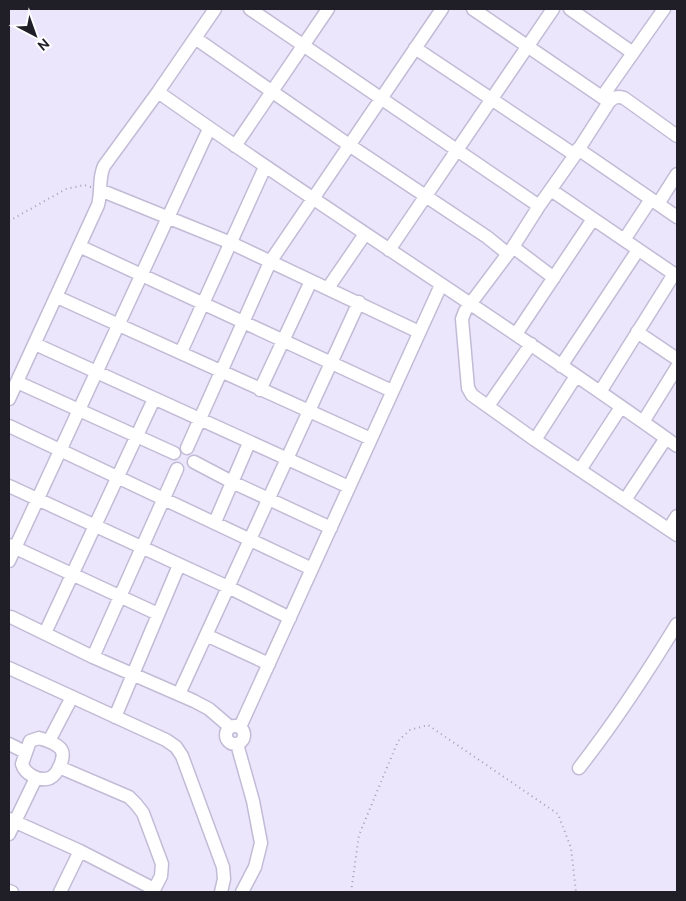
<svg xmlns="http://www.w3.org/2000/svg" width="686" height="901" viewBox="0 0 686 901" font-family="Ubuntu,sans-serif">
<style>
.lines{fill:none;stroke-linecap:round;stroke-linejoin:round}
.minor-casing{stroke:#c2bbd6;stroke-width:15}
.path{stroke:#a4a0b1;stroke-width:2;stroke-dasharray:1 4;stroke-linecap:butt}
.minor{stroke:#fff;stroke-width:12}
</style>
<rect width="100%" height="100%" fill="#ece6fc"/>
<g class="lines">
<g class="minor-casing">
<path id="minor" d="M250 9 539 206
M473 9 609 102
M570 9 633 53
M195 38 349 145 487 237 508 254
M415 48 575 155
M158 92C329 213 507 324 677 446
M602 97 664 9
M677 136 624 98C617 96 614 97 609 102L575 155 539 206 513 247 465 311 462 319 468 388 472 395 535 440 677 535
M235 146 328 9
M578 149 677 217
M100 190 231 243 419 332
M551 190 677 276
M658 204 677 174
M624 240 651 199
M79 246 392 391
M513 247 554 278
M389 250 553 9
M328 288 365 234
M57 297 371 439
M637 332 677 359
M516 334 593 219
M35 344 349 487
M181 352 265 167
M561 366 638 250
M17 382 174 453
M260 390 311 281
M600 392 674 274
M9 399 98 205C102 191 98 179 104 166L158 92 215 9
M488 406 531 344
M643 422 677 367
M9 426 312 569
M535 440 576 376
M187 448 270 262 442 9
M194 462 232 482 331 528
M580 470 621 407
M9 486 228 587 290 618
M625 500 666 438
M215 522 249 443
M669 529 677 516
M9 545 158 614
M9 561 209 129
M11 617 93 657 194 701 209 709 230 727
M45 633 154 399
M206 635 269 664
M93 657 177 469
M9 668 166 740 176 747 182 756 223 867 224 879 221 892
M179 694 359 302
M115 717 179 565
M226 735a9 9 0 1 1 18 0a9 9 0 1 1-18 0Z
M240 727 441 285
M39 738C46 740 55 743 60 748 67 755 58 774 50 778 39 782 25 774 22 764L30 741Z
M49 741 72 697
M9 744 25 752
M237 744 253 801 261 843 255 867 242 892
M59 767 129 797 136 804 143 813 162 864 161 876 153 892
M579 768C615 722 647 673 677 624
M9 819 80 851 154 889
M9 834 36 778
M9 891 12 892
M60 892 80 851"/>
</g>
<path class="path" d="M9 221 66 189 84 185 91 187
M351 892 359 835 398 741 410 730 428 725 558 814 571 848 576 892"/>
<use href="#minor" class="minor"/>
</g>
<rect width="686" height="901" fill="none" stroke="#201e27" stroke-width="20"/>
<g transform="translate(35 35) rotate(139)" stroke="#ffffff" stroke-width="4" paint-order="stroke">
<path d="M0-4L9 19L0 12L-9 19Z" fill="#201e27"/>
<text y="-8" font-size="14" font-weight="bold" text-anchor="middle" fill="#201e27">N</text>
</g>
</svg>
